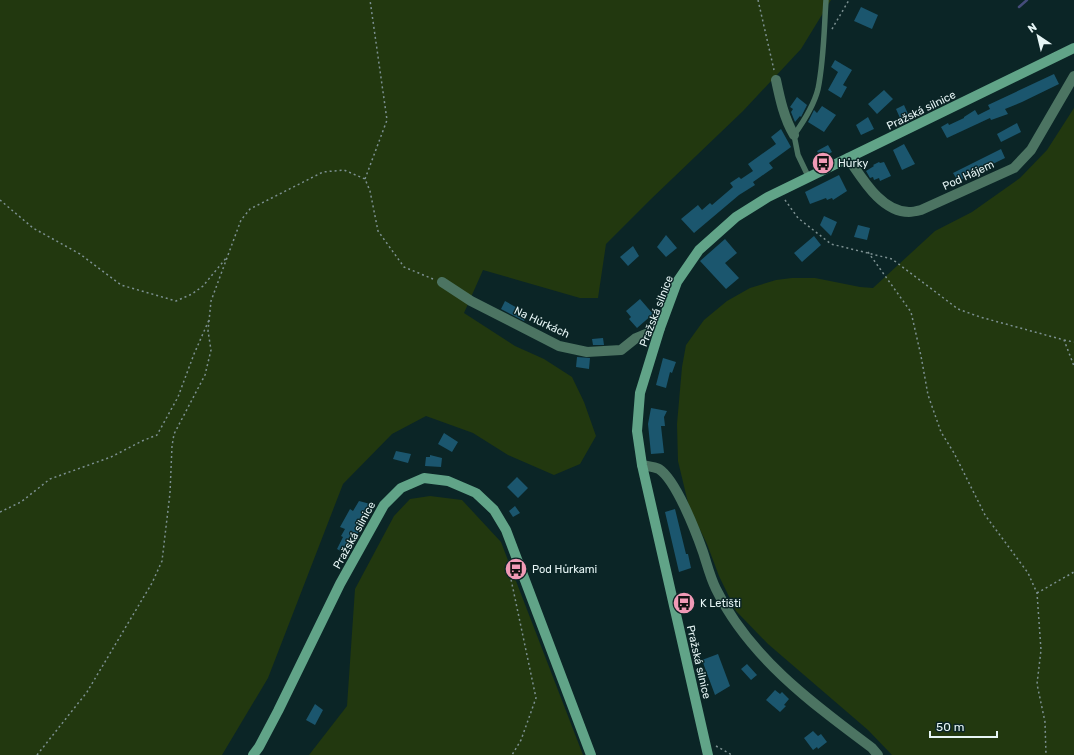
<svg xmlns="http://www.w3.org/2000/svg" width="1074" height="755" viewBox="0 0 1074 755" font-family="Rubik,sans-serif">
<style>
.green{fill:#22380f}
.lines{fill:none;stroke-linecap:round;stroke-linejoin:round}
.stream{stroke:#454c7a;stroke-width:2.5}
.building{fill:#1b566e}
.path{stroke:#7c9091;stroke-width:1.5;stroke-dasharray:2 3;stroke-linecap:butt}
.lane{stroke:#4c7462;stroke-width:5.5}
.street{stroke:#4c7462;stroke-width:10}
.secondary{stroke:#61a488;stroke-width:10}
.labels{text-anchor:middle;stroke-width:3;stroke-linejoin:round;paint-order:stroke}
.street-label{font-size:11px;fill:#e6f5f5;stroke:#0b2526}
.poi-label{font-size:11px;fill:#e6f5f5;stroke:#0b2526;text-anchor:start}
</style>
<rect width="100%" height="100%" fill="#0b2526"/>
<path class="green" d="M0 0H831L801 49 743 111 650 200 606 244 598 298H580L483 270 464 313 515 346 544 359 572 377 584 402 596 436 580 464 554 475 508 455 473 433 426 416 392 434 343 484 268 678 222 755H0Z
M1074 108V755H892L868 730 768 644 736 611 719 576 707 544 689 507 678 461 677 424 682 367 686 345 704 320 727 301 750 288 776 280 792 278H815L860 287 873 288 935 231 972 212 1020 178 1047 150Z
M430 496 462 500 501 542 583 755H309L347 706 355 589 394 516 410 499Z"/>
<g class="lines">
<path class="stream" d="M1019 7 1027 0"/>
</g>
<path class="building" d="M861 7 878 15 872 29 854 21Z
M835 60 852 70 843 85 847 87 841 98 828 90 838 72 831 67Z
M1054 74 1059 84 1022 102 1005 109 1008 114 994 119 991 120 990 118 947 138 941 127 948 123 949 125 964 118V117L975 110 978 115 990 109 988 105Z
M884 90 893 99 877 114 868 104Z
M797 97 807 105 801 117 800 116 795 122 791 112 793 109 790 107Z
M904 105 908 114 900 118 896 109Z
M822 106 836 115 824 132 808 122 814 110 817 113Z
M868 117 874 129 861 135 856 125Z
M1017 123 1021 132 1001 142 997 134Z
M781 129 791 147 769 163 773 168 753 182 755 185 739 195 694 233 681 219 698 205 702 210 710 203 712 205 733 187 730 183 739 177 741 179 753 171 748 164 776 144 771 137Z
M904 144 915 164 902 170 893 150Z
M828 145 832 152 821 158 817 151Z
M1001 149 1005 158 958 181 953 173Z
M879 162 880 163 884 162 891 176 880 181 879 178 874 180 873 177 870 178 866 171 874 166 873 165Z
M839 175 847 191 833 200 832 198 827 200 826 198 810 204 805 192Z
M824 216 837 222 831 236 820 225Z
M858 225 870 228 867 240 854 237Z
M666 235 677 248 666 257 657 247Z
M814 236 821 245 802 262 794 253Z
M725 239 737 253 725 263 739 278 726 289 700 261Z
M633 246 639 256 628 266 620 257Z
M640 299 653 314 637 328 629 319 631 317 626 311Z
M505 301 528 314 524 321 501 309Z
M603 338 604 345H593L592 339Z
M577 357 590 358 589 369 576 367Z
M663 358 676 362 672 373 670 372 666 388 656 385Z
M651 408 667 411 664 417 665 426H661L664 453 651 454 648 424Z
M444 433 458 442 452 452 438 444Z
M396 451 411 454 408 463 393 459Z
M430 455 442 458 441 467 425 466 426 457H430Z
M517 477 528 488 518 498 507 487Z
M359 501 374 505 346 554 337 549 343 537 341 536 345 529 340 527 350 509 353 511Z
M515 506 520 513 513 517 509 511Z
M675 509 686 554H688L691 568 679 572 665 512Z
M718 654 730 686 715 695 702 660Z
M747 664 757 675 751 680 741 669Z
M775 690 780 694 782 692 789 699 784 705 786 706 780 712 766 700Z
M315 704 323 710 315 725 306 720Z
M813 731 818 736 821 734 827 742 818 749 817 747 813 750 804 738Z"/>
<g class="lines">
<path class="path" d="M758 0 774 70
M832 29 849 0
M365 179 387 120 370 0
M0 200 33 228 80 254 121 285 176 301 192 294 203 286 227 257
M785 200 798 218 831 244 892 259 958 309 980 317 1064 340 1074 366
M868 252 911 312 921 356 928 395 941 432 954 453 985 515 1028 573 1037 593 1041 650 1037 684 1045 722 1046 755
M1064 340 1074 342
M0 512 21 502 50 479 111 457 142 441 157 435 178 397 194 354 209 320
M508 565 536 698 521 740 512 755
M1037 593 1074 572
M716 746 732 755
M37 755 87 692 152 583 162 561 170 493 172 446 174 434 205 375 211 350 208 331 211 301 241 220 250 209 323 172 344 170 365 179 370 191 378 231 404 267 433 279"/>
<path class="lane" d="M809 178 798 155 794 135C804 121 814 105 818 89 824 59 824 30 826 0"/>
<path class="street" d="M776 80C780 99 784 118 794 135
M848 158C862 178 881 212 909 212 913 212 917 211 921 210L1014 168 1031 150 1074 76
M442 282 471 301 559 346 587 352 621 350 636 338 660 328
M642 465C647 466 655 467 659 469 676 480 696 532 703 552 707 564 710 577 716 589 749 657 813 704 872 748L878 755"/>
<path class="secondary" d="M253 755 259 747 278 711 340 584 384 505 401 488 424 478 448 481 476 493 494 510 506 530 591 755
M708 755 642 465 637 431 640 393 660 328 677 282 699 250 736 217 768 197 1074 48"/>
</g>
<defs>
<g id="bus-disc" transform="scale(1.15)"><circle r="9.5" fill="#f09ab6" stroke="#0b2526"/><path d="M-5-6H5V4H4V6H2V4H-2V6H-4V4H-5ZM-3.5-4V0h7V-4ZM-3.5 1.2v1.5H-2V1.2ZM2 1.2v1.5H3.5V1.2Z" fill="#111"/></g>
</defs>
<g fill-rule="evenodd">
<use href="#bus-disc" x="823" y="163"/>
<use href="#bus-disc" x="516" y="569"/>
<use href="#bus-disc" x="684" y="603"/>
</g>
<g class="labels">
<g class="street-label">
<text transform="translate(921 110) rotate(-26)" y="4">Pražská silnice</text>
<text transform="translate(968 175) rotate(-25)" y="4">Pod Hájem</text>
<text transform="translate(656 311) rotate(-69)" y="4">Pražská silnice</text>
<text transform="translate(542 322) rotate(25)" y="4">Na Hůrkách</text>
<text transform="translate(354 535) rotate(-61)" y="4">Pražská silnice</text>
<text transform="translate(699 662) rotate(77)" y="4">Pražská silnice</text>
</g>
<g class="poi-label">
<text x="838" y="167">Hůrky</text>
<text x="532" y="573">Pod Hůrkami</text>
<text x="700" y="607">K Letišti</text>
</g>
</g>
<g transform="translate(1038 36) rotate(325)" stroke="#0b2526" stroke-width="3" paint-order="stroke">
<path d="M0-3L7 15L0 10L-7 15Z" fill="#e6f5f5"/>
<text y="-6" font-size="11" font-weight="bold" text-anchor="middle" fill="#e6f5f5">N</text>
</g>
<path d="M930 731v6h67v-6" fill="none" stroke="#e6f5f5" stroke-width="2"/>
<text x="936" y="731" font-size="12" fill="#e6f5f5" stroke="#0b2526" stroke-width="3" paint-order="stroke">50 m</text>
</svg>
